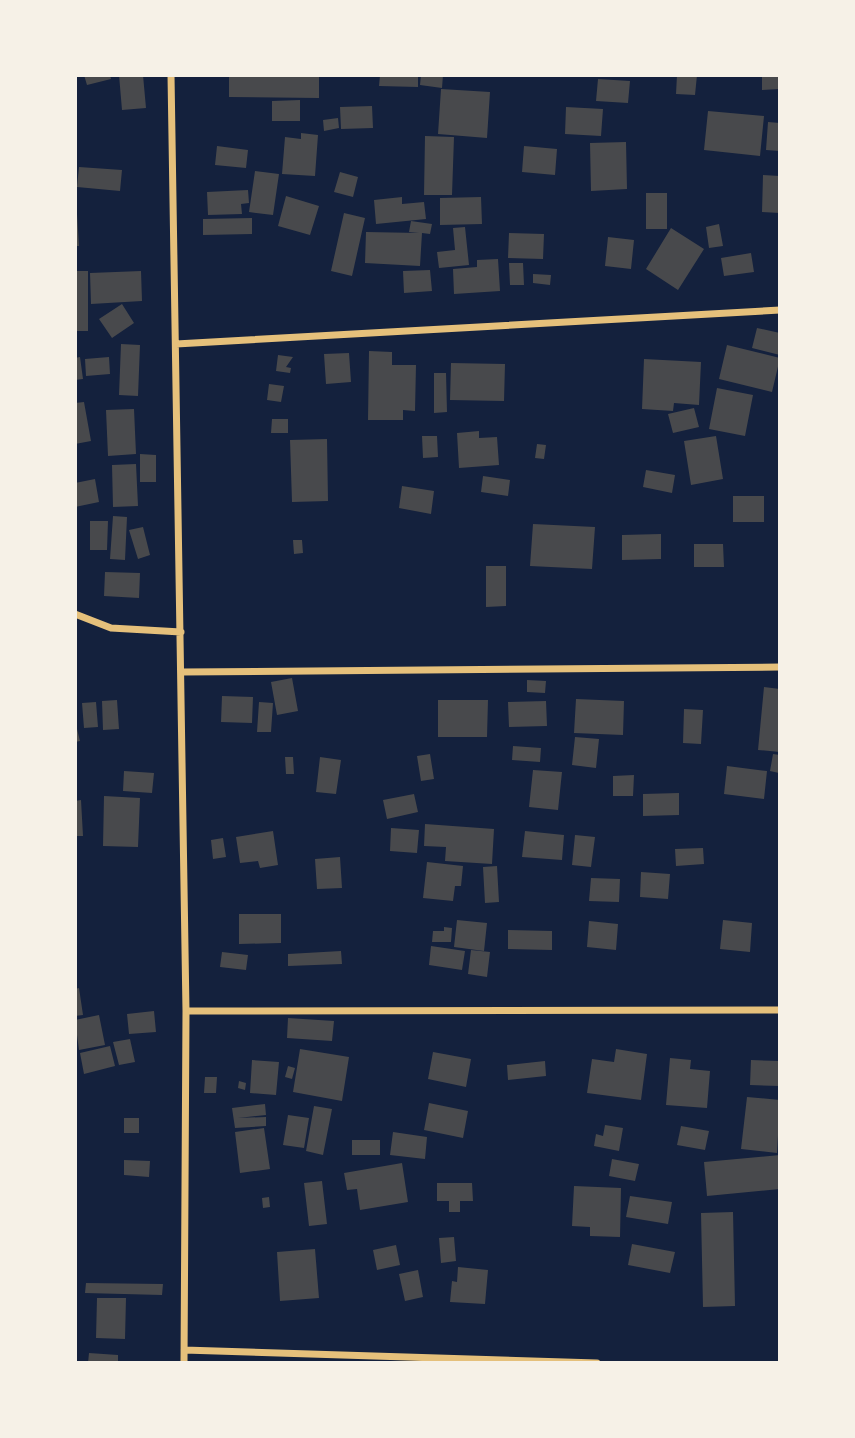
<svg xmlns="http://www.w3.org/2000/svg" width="855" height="1438" viewBox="0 0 855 1438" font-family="Barlow,sans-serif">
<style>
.building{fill:#48494c}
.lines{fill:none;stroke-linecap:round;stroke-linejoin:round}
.minor{stroke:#e5c07b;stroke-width:7}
</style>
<rect width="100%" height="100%" fill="#14213d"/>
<path class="building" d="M84 75H110L111 79 87 85Z
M119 75H143L146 108 122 110Z
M229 75H319V98L229 97Z
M380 75H418V87L379 86Z
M421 75H443L442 88 420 85Z
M677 75H697L695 95 676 94Z
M762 75H780V89L762 90Z
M598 79 630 81 628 103 596 101Z
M441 89 490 92 487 138 438 134Z
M300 100V121H272V101Z
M372 106 373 128 341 129 340 107Z
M566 107 603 109 601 136 565 134Z
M708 111 764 116 760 156 704 150Z
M338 118 339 128 324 131 323 120Z
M768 122 780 123V151L766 150Z
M301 133 318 135 315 176 282 174 285 137 301 139Z
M425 136 454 137 452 195H424Z
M626 142 627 189 591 191 590 143Z
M217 146 248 150 246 168 215 165Z
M524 146 557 149 555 175 522 172Z
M79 167 122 170 120 191 77 187Z
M255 171 279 174 273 215 249 212Z
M340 172 358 177 353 197 334 192Z
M763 175 780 176V213L762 212Z
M248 190 249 203 241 204 242 214 208 215 207 192Z
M646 193H667V229H646Z
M286 196 319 206 310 235 278 226Z
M402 197V204L424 202 426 219 376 224 374 200Z
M481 197 482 224 440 225V198Z
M344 213 365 218 352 276 331 271Z
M77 214 79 246H75V215Z
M252 218V234L203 235V219Z
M411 221 432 224 430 234 422 233 420 266 365 263 366 232 419 233 409 232Z
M719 224 723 246 709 248 706 227Z
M465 227 469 265 439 268 437 252 455 250 453 228Z
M671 228 704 249 678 290 646 269Z
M509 233 544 234 543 259 508 258Z
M608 237 634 240 631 269 605 266Z
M751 253 754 272 724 276 721 258Z
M498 259 500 291 454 294 453 269 477 267V260Z
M509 263H523L524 285H510Z
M430 270 432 291 404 293 403 271Z
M75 271H88V331H75Z
M141 271 142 301 91 304 90 273Z
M533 274 551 275 550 285 533 283Z
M122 304 134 323 112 338 99 319Z
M757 328 780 333V355L752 348Z
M121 344 140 345 138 396 119 395Z
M727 345 780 358 772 392 719 379Z
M369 351 392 352V365H416L415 411 403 410V420H368Z
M349 353 351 382 326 384 324 354Z
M278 355 293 357 286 367 291 368 290 373 276 371Z
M80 357 83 379 75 380V358Z
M109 357 110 374 86 376 85 359Z
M644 359 701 362 699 405 674 403 673 411 642 409Z
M451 363 505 364 504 401 450 400Z
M434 373H446L447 412 434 413Z
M269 384 284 386 281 402 267 400Z
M717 388 753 395 745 436 709 429Z
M84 402 91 441 75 444V403Z
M694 408 699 427 673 433 668 414Z
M134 409 136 454 108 456 106 410Z
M272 419H288V433H271Z
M479 431V438L497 437 499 465 459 468 457 433Z
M422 436H437L438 457 423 458Z
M716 436 723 479 691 485 684 441Z
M327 439 328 501 292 502 290 440Z
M537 444 546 445 544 459 535 458Z
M140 454 156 455V482H140Z
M136 464 138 506 113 507 112 465Z
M646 470 675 475 672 493 643 487Z
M483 476 510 480 508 496 481 492Z
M95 479 99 502 75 507V483Z
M402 486 434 491 431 514 399 508Z
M733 496H764V522H733Z
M113 516 127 517 125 560 110 559Z
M90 521H108L107 550H90Z
M533 524 595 527 592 569 530 566Z
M143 527 150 555 138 559 129 530Z
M661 534V559L622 560V535Z
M293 540H302L303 553 294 554Z
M694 544H723L724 567H694Z
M486 566H506V606L486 607Z
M105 572 140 573 139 598 104 596Z
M292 678 298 711 277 715 271 682Z
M527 680 546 681 545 693 527 692Z
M764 687 780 689V752L758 750Z
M222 696 253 697 252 723 221 722Z
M576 699 624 701 623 735 574 733Z
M117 700 119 729 103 730 102 701Z
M438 700H488L487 737H438Z
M546 701 547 726 509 727 508 702Z
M96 702 98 727 84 728 82 703Z
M259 702 273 703 271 732H257Z
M684 709 703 710 701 744 683 743Z
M75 721 80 741 75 742Z
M575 737 599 739 596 768 572 765Z
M513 746 541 748 540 762 512 760Z
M430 754 434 779 421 781 417 756Z
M773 754 780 755 779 773 770 771Z
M285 757H293L294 774H286Z
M320 757 341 760 336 794 316 792Z
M727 766 767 771 764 799 724 794Z
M533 770 562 772 558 810 529 807Z
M124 771 154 773 152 793 123 791Z
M634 775 633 796H613V776Z
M679 793V815L643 816V794Z
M414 794 418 812 387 819 383 800Z
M104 796 140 798 138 847 103 846Z
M81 800 83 836H75V801Z
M425 824 494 829 492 864 445 861 446 847 424 846Z
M391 828 419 830 417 853 390 851Z
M273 831 278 865 260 868 258 861 240 863 236 837Z
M525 831 564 835 562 860 522 857Z
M575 835 595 837 591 867 572 865Z
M223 838 226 857 213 859 211 840Z
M703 848 704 864 676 866 675 849Z
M340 857 342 888 317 889 315 859Z
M427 862 463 866 461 886H455L453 901 423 898Z
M497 866 499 902 485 903 483 867Z
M641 872 670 874 668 899 640 897Z
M591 878 620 879 619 902 589 901Z
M239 914H281V943L239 944Z
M457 920 487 923 484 951 454 947Z
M723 920 752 923 750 952 720 949Z
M589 921 618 924 616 950 587 947Z
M444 927 452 928 451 942H432L433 931H444Z
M508 930 552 931V950L508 949Z
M431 946 465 951 462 970 429 965Z
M471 950 490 952 487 977 468 974Z
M341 951 342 964 288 966V954Z
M222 952 248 955 246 970 220 967Z
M79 988 83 1015 75 1016V989Z
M154 1011 156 1032 129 1034 127 1014Z
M99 1015 105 1045 79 1050 75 1020Z
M288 1018 334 1021 332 1041 287 1038Z
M130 1039 135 1062 119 1065 113 1042Z
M110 1046 115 1066 84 1074 80 1053Z
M300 1049 349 1057 342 1101 293 1092Z
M616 1049 647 1054 641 1100 587 1093 592 1059 614 1062Z
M433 1052 471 1059 466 1087 428 1079Z
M670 1058 691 1060 690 1069 710 1071 707 1108 666 1105Z
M252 1060 279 1062 276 1095 250 1093Z
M751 1060 780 1061V1086L750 1085Z
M545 1061 546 1076 508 1080 507 1065Z
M288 1066 295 1068 292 1079 285 1077Z
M205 1077H217L216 1093H204Z
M239 1081 246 1083 245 1090 238 1088Z
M747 1097 780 1100 777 1153 741 1149Z
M429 1103 468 1111 463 1138 424 1130Z
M265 1104 266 1115 238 1118 266 1117V1126L235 1128 232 1108Z
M314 1106 332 1109 323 1155 306 1151Z
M288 1115 309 1118 304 1148 283 1145Z
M124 1118H139V1133H124Z
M605 1125 623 1128 619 1151 594 1146 596 1134 603 1136Z
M681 1126 709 1131 705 1150 677 1145Z
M264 1128 270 1169 240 1173 235 1132Z
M393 1132 427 1137 425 1159 390 1155Z
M352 1140H380V1155H352Z
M780 1155V1189L707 1196 704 1162Z
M612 1159 639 1164 635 1181 609 1176Z
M124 1160 150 1161 149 1177 124 1175Z
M402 1163 408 1202 360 1210 357 1189 347 1190 344 1173Z
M322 1181 327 1224 309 1226 304 1183Z
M437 1183H472L473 1201H460V1212H449V1201H437Z
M574 1186 621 1188 620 1237 590 1236V1227L572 1226Z
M630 1196 672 1202 668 1224 626 1217Z
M269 1197 270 1207 263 1208 262 1198Z
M733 1212 735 1306 703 1307 701 1213Z
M454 1237 456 1261 441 1263 439 1238Z
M632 1244 675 1252 670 1273 628 1265Z
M396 1245 400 1265 377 1270 373 1250Z
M315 1249 319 1298 280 1301 277 1252Z
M458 1267 488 1270 485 1304 450 1302 452 1281 457 1282Z
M418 1270 423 1297 405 1301 399 1274Z
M86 1283 163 1284 162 1295 85 1293Z
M97 1298H126L125 1339 96 1338Z
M89 1353 118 1355V1363H88Z"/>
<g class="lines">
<path class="minor" d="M171 75 186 1011 184 1363
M176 344 780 310
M75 614 111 628 181 632
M182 672 780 667
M186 1011 780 1010
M184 1350 597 1363"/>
</g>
<rect width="855" height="1438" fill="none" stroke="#f6f1e7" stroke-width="154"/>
</svg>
